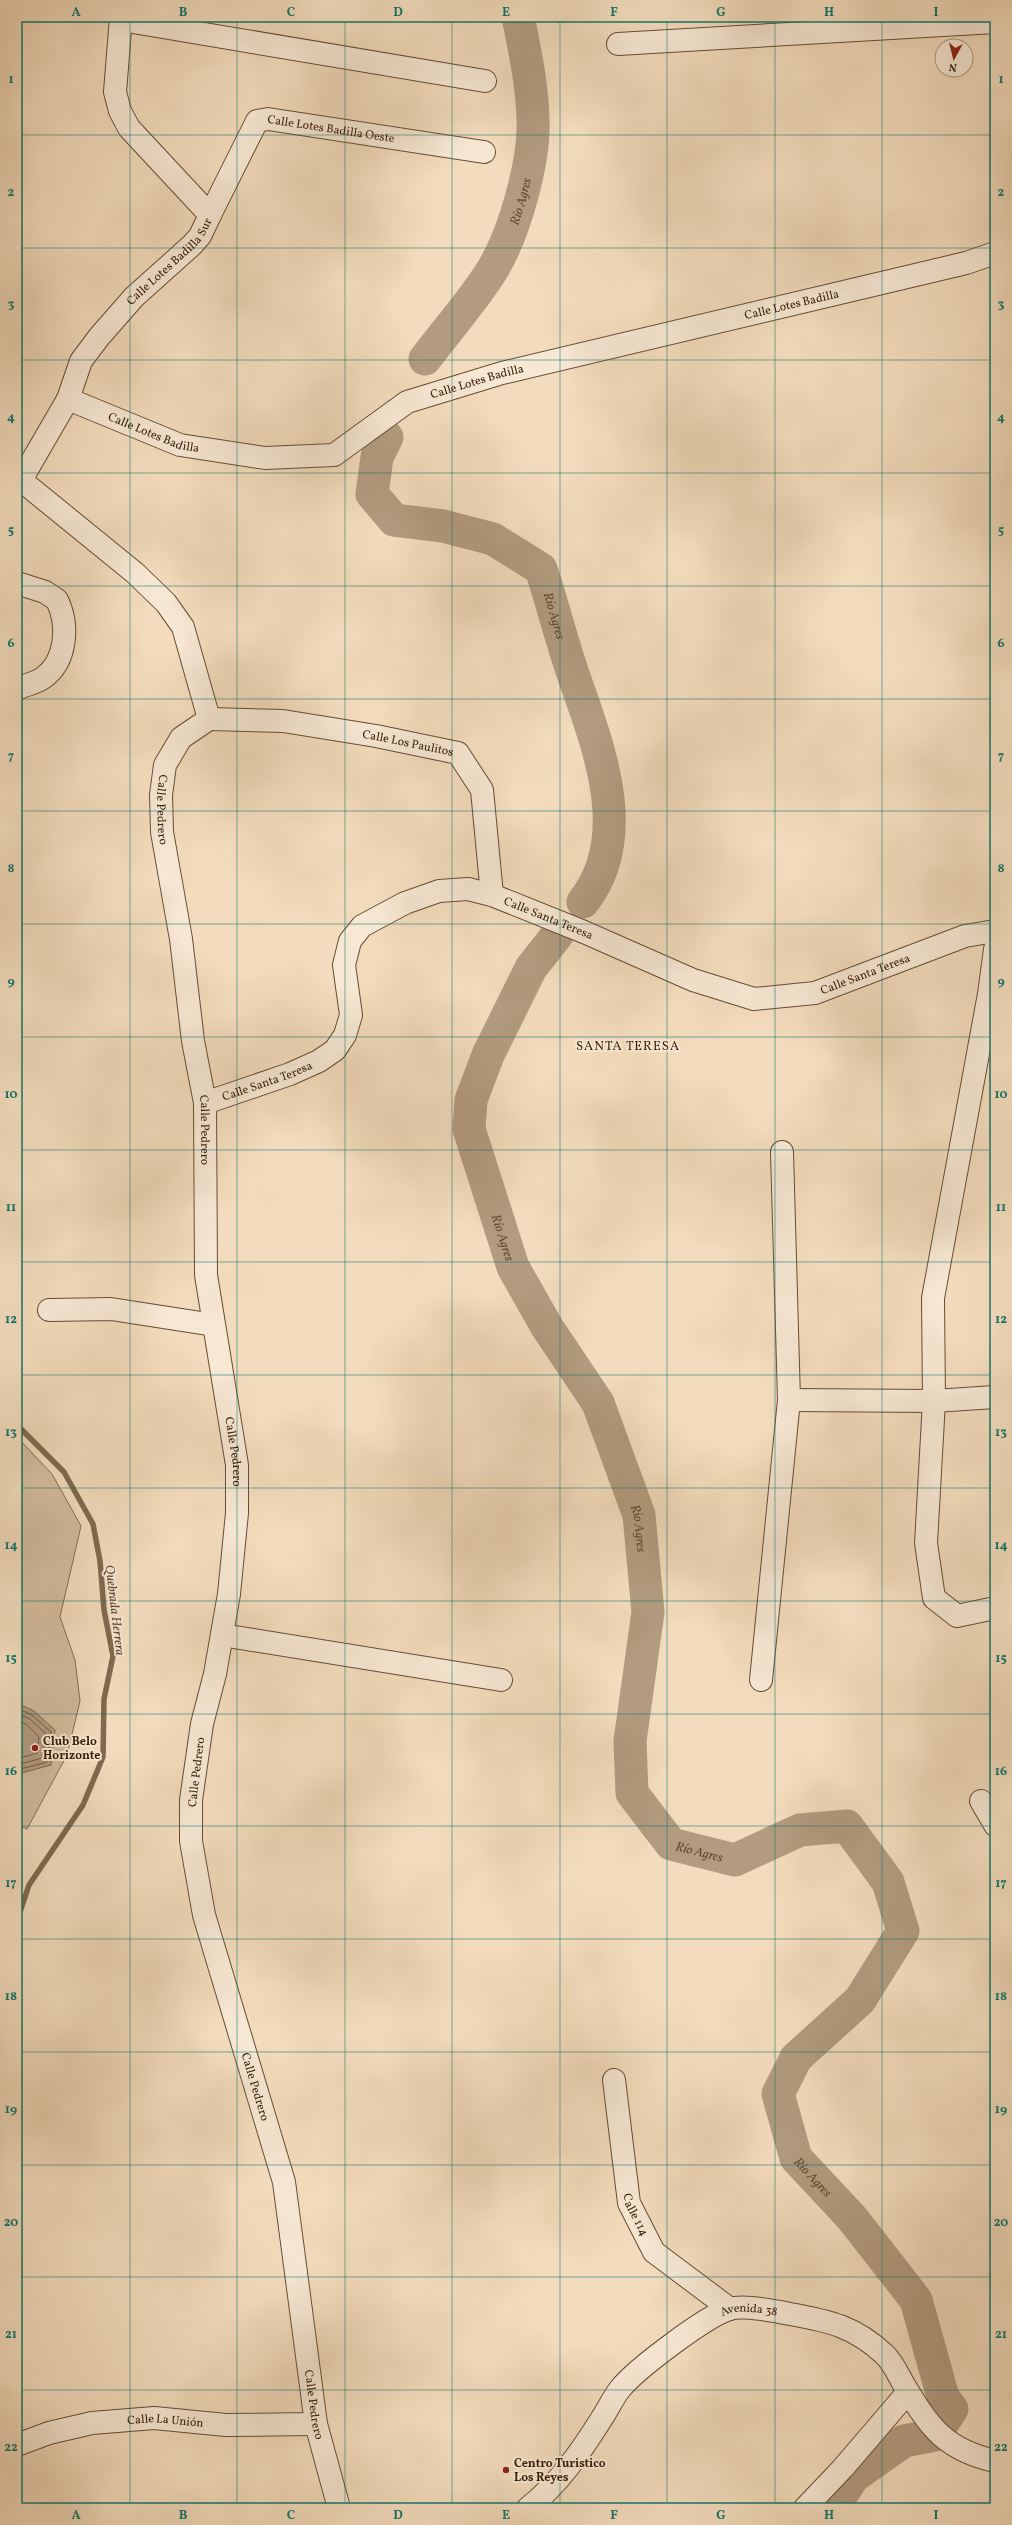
<svg xmlns="http://www.w3.org/2000/svg" width="1012" height="2525" viewBox="0 0 1012 2525" font-family="Vollkorn,serif">
<style>
.green{fill:#d3bc9e;stroke:#846c52}
.water{fill:#b29b7f;stroke:#80694f}
.lines{fill:none;stroke-linecap:round;stroke-linejoin:round}
.shore{stroke:#745c43;stroke-width:1}
.stream{stroke:#80694f;stroke-width:5.5}
.river{stroke:#b29b7f;stroke-width:33}
.minor-casing{stroke:#644d34;stroke-width:24}
.minor{stroke:#f7e8d4;stroke-width:22}
.grid{fill:none;stroke:#0f766e;stroke-width:1;stroke-opacity:0.55}
.poi-dot{fill:#8f2418;stroke:#f7e8d4;stroke-width:1.5}
.labels{text-anchor:middle;stroke-width:4;stroke-linejoin:round;paint-order:stroke}
.street-label{font-size:12px;fill:#351d07;stroke:#f7e8d4}
.poi-label{font-size:12px;font-weight:bold;fill:#351d07;stroke:#f7e8d4;text-anchor:start}
.water-label{font-size:13px;font-style:italic;fill:#614931;stroke:#f7e8d4}
.neighbourhood-label{font-size:13px;letter-spacing:1px;fill:#351d07;stroke:#f7e8d4}
.neatline{fill:none;stroke:#0f766e;stroke-width:1.5}
.grid-label{font-size:13px;text-anchor:middle;font-weight:bold;fill:#0f766e}
</style>
<rect width="100%" height="100%" fill="#f3dcbd"/>
<filter id="stains"><feTurbulence type="fractalNoise" baseFrequency=".005" numOctaves="4"/><feColorMatrix values="0 0 0 0 .2 0 0 0 0 .09 0 0 0 0 .02 0 0 0 .5 -.17"/></filter>
<radialGradient id="worn" r=".72"><stop offset=".6" stop-color="#630" stop-opacity="0"/><stop offset="1" stop-color="#630" stop-opacity=".3"/></radialGradient>
<path class="green" d="M17 1437 52 1474 81 1526 60 1617 75 1660 80 1701 67 1755 27 1829 17 1825Z"/>
<path class="water" d="M17 1703 34 1711 55 1730 51 1765 18 1774Z"/>
<g class="lines">
<path class="shore" d="M17 1708 32 1715 51 1732 47 1762 17 1770
M17 1713 30 1719 46 1734 42 1758 17 1765
M17 1720 26 1724 39 1737 37 1753 17 1759"/>
<path class="stream" d="M17 1425 64 1472 93 1524 100 1561 104 1610 113 1656 104 1699 103 1757 83 1805 29 1885 17 1921"/>
<g class="river">
<path id="s1" d="M425 359C446 331 477 296 494 267 515 231 535 160 533 119 532 84 525 51 518 17"/>
<path id="s2" d="M387 437 377 457 372 494 394 520 443 526 493 539 541 569C552 602 560 635 571 668 595 739 637 834 583 902"/>
<path id="s3" d="M557 935 531 968 488 1055 471 1100 469 1129 513 1267 547 1327 598 1403 639 1515 648 1612 630 1741 632 1793 671 1844 735 1860 800 1830 847 1826 888 1882 903 1931 860 2000 796 2058 778 2094 796 2158 852 2218 916 2300 943 2397 952 2409 935 2435 904 2441 853 2477 833 2508"/>
</g>
<g class="minor-casing">
<g id="minor">
<path d="M121 20 485 81"/>
<path d="M618 44 995 22"/>
<path id="s4" d="M210 215 257 121 268 119 484 152"/>
<path id="s5" d="M68 399 81 361 99 337 134 297 192 245 200 236 210 215 129 128 120 111 115 92 121 17"/>
<path d="M17 477 135 573 166 603 183 627 209 719"/>
<path id="s6" d="M21 480 68 399 180 445 265 458 334 455 407 402 502 373 966 263 995 253"/>
<path d="M17 583 45 592 57 600C69 625 67 661 43 678 36 683 25 685 17 689"/>
<path id="s7" d="M209 719 181 738 165 765 161 795 162 832 181 939 193 1041 205 1103 206 1275 237 1465V1513L229 1594 215 1674 202 1724 191 1800V1841L204 1915 284 2182 316 2424 339 2508"/>
<path id="s8" d="M209 719 283 721 376 736 458 753 482 790 492 895"/>
<path d="M995 949 989 994 933 1298 934 1401 926 1543 934 1598 957 1616 995 1608"/>
<path id="s9" d="M205 1103 290 1074 319 1061 335 1050 345 1035 351 1015 344 965 350 941 362 926 405 903 439 891 468 889 492 895 584 932 693 980 754 999 815 993 965 936 995 931"/>
<path d="M49 1310 111 1309 214 1325"/>
<path d="M789 1400 934 1401 995 1397"/>
<path d="M222 1635 501 1680"/>
<path d="M761 1680 789 1400 782 1152"/>
<path d="M981 1801 995 1825"/>
<path id="s10" d="M614 2080 629 2203 654 2252 730 2309"/>
<path id="s11" d="M17 2445 49 2433 92 2423 154 2418 226 2425 316 2424"/>
<path id="s12" d="M528 2508C558 2485 582 2450 602 2418 608 2409 613 2398 620 2389 636 2369 705 2317 729 2309 743 2305 776 2311 790 2314 830 2321 855 2327 884 2354 894 2363 899 2377 906 2388 930 2429 947 2450 995 2461"/>
<path d="M805 2508 843 2468 908 2392"/>
</g>
</g>
<use href="#minor" class="minor"/>
</g>
<path class="grid" d="M130 17V2508M237 17V2508M345 17V2508M452 17V2508M560 17V2508M667 17V2508M775 17V2508M882 17V2508M17 135H995M17 248H995M17 360H995M17 473H995M17 586H995M17 699H995M17 811H995M17 924H995M17 1037H995M17 1150H995M17 1262H995M17 1375H995M17 1488H995M17 1601H995M17 1714H995M17 1826H995M17 1939H995M17 2052H995M17 2165H995M17 2277H995M17 2390H995"/>
<g class="poi-dot">
<circle cx="35" cy="1748" r="4"/>
<circle cx="506" cy="2470" r="4"/>
</g>
<g class="labels">
<g class="street-label">
<text dy="4" stroke="none"><textPath href="#s4" startOffset="180">Calle Lotes Badilla Oeste</textPath></text>
<text dy="4" stroke="none"><textPath href="#s5" startOffset="174">Calle Lotes Badilla Sur</textPath></text>
<text dy="4" stroke="none"><textPath href="#s6" startOffset="857">Calle Lotes Badilla</textPath></text>
<text dy="4" stroke="none"><textPath href="#s6" startOffset="533">Calle Lotes Badilla</textPath></text>
<text dy="4" stroke="none"><textPath href="#s6" startOffset="186">Calle Lotes Badilla</textPath></text>
<text dy="4" stroke="none"><textPath href="#s8" startOffset="201">Calle Los Paulitos</textPath></text>
<text dy="4" stroke="none"><textPath href="#s7" startOffset="110">Calle Pedrero</textPath></text>
<text dy="4" stroke="none"><textPath href="#s9" startOffset="474">Calle Santa Teresa</textPath></text>
<text dy="4" stroke="none"><textPath href="#s9" startOffset="810">Calle Santa Teresa</textPath></text>
<text dy="4" stroke="none"><textPath href="#s9" startOffset="66">Calle Santa Teresa</textPath></text>
<text dy="4" stroke="none"><textPath href="#s7" startOffset="434">Calle Pedrero</textPath></text>
<text dy="4" stroke="none"><textPath href="#s7" startOffset="758">Calle Pedrero</textPath></text>
<text transform="translate(196 1772) rotate(-83)" y="4">Calle Pedrero</text>
<text dy="4" stroke="none"><textPath href="#s7" startOffset="1406">Calle Pedrero</textPath></text>
<text dy="4" stroke="none"><textPath href="#s10" startOffset="137">Calle 114</textPath></text>
<text dy="4" stroke="none"><textPath href="#s12" startOffset="307">Avenida 38</textPath></text>
<text dy="4" stroke="none"><textPath href="#s7" startOffset="1730">Calle Pedrero</textPath></text>
<text dy="4" stroke="none"><textPath href="#s11" startOffset="152">Calle La Unión</textPath></text>
</g>
<g class="poi-label">
<text x="43" y="1745">Club Belo<tspan x="43" dy="14">Horizonte</tspan></text>
<text x="514" y="2467">Centro Turistico<tspan x="514" dy="14">Los Reyes</tspan></text>
</g>
<g class="water-label">
<text dy="5" stroke="none"><textPath href="#s1" startOffset="186">Río Agres</textPath></text>
<text dy="5" stroke="none"><textPath href="#s2" startOffset="300">Río Agres</textPath></text>
<text dy="5" stroke="none"><textPath href="#s3" startOffset="330">Río Agres</textPath></text>
<text dy="5" stroke="none"><textPath href="#s3" startOffset="654">Río Agres</textPath></text>
<text transform="translate(116 1610) rotate(83)" y="5">Quebrada Herrera</text>
<text dy="5" stroke="none"><textPath href="#s3" startOffset="1014">Río Agres</textPath></text>
<text dy="5" stroke="none"><textPath href="#s3" startOffset="1590">Río Agres</textPath></text>
</g>
<g class="neighbourhood-label">
<text x="628" y="1050">SANTA TERESA</text>
</g>
</g>
<rect width="1012" height="2525" fill="none" stroke="#f3dcbd" stroke-width="44"/>
<g transform="translate(954 58) rotate(187)"><circle r="19" fill="#f7e8d4" stroke="#a99782"/>
<path d="M0-3L7 15L0 10L-7 15Z" fill="#8f2418"/>
<text y="-6" font-size="11" font-weight="bold" text-anchor="middle" fill="#351d07">N</text>
</g>
<rect x="22" y="22" width="968" height="2481" class="neatline"/>
<g class="grid-label">
<text x="76" y="16">A</text>
<text x="183" y="16">B</text>
<text x="291" y="16">C</text>
<text x="398" y="16">D</text>
<text x="506" y="16">E</text>
<text x="614" y="16">F</text>
<text x="721" y="16">G</text>
<text x="829" y="16">H</text>
<text x="936" y="16">I</text>
<text x="11" y="83">1</text>
<text x="1001" y="83">1</text>
<text x="11" y="196">2</text>
<text x="1001" y="196">2</text>
<text x="11" y="308">3</text>
<text x="1001" y="308">3</text>
<text x="11" y="421">4</text>
<text x="1001" y="421">4</text>
<text x="11" y="534">5</text>
<text x="1001" y="534">5</text>
<text x="11" y="647">6</text>
<text x="1001" y="647">6</text>
<text x="11" y="760">7</text>
<text x="1001" y="760">7</text>
<text x="11" y="872">8</text>
<text x="1001" y="872">8</text>
<text x="11" y="985">9</text>
<text x="1001" y="985">9</text>
<text x="11" y="1098">10</text>
<text x="1001" y="1098">10</text>
<text x="11" y="1211">11</text>
<text x="1001" y="1211">11</text>
<text x="11" y="1323">12</text>
<text x="1001" y="1323">12</text>
<text x="11" y="1436">13</text>
<text x="1001" y="1436">13</text>
<text x="11" y="1549">14</text>
<text x="1001" y="1549">14</text>
<text x="11" y="1662">15</text>
<text x="1001" y="1662">15</text>
<text x="11" y="1775">16</text>
<text x="1001" y="1775">16</text>
<text x="11" y="1887">17</text>
<text x="1001" y="1887">17</text>
<text x="11" y="2000">18</text>
<text x="1001" y="2000">18</text>
<text x="11" y="2113">19</text>
<text x="1001" y="2113">19</text>
<text x="11" y="2226">20</text>
<text x="1001" y="2226">20</text>
<text x="11" y="2338">21</text>
<text x="1001" y="2338">21</text>
<text x="11" y="2451">22</text>
<text x="1001" y="2451">22</text>
<text x="76" y="2519">A</text>
<text x="183" y="2519">B</text>
<text x="291" y="2519">C</text>
<text x="398" y="2519">D</text>
<text x="506" y="2519">E</text>
<text x="614" y="2519">F</text>
<text x="721" y="2519">G</text>
<text x="829" y="2519">H</text>
<text x="936" y="2519">I</text>
</g>
<rect width="100%" height="100%" filter="url(#stains)"/>
<rect width="100%" height="100%" fill="url(#worn)"/>
</svg>
